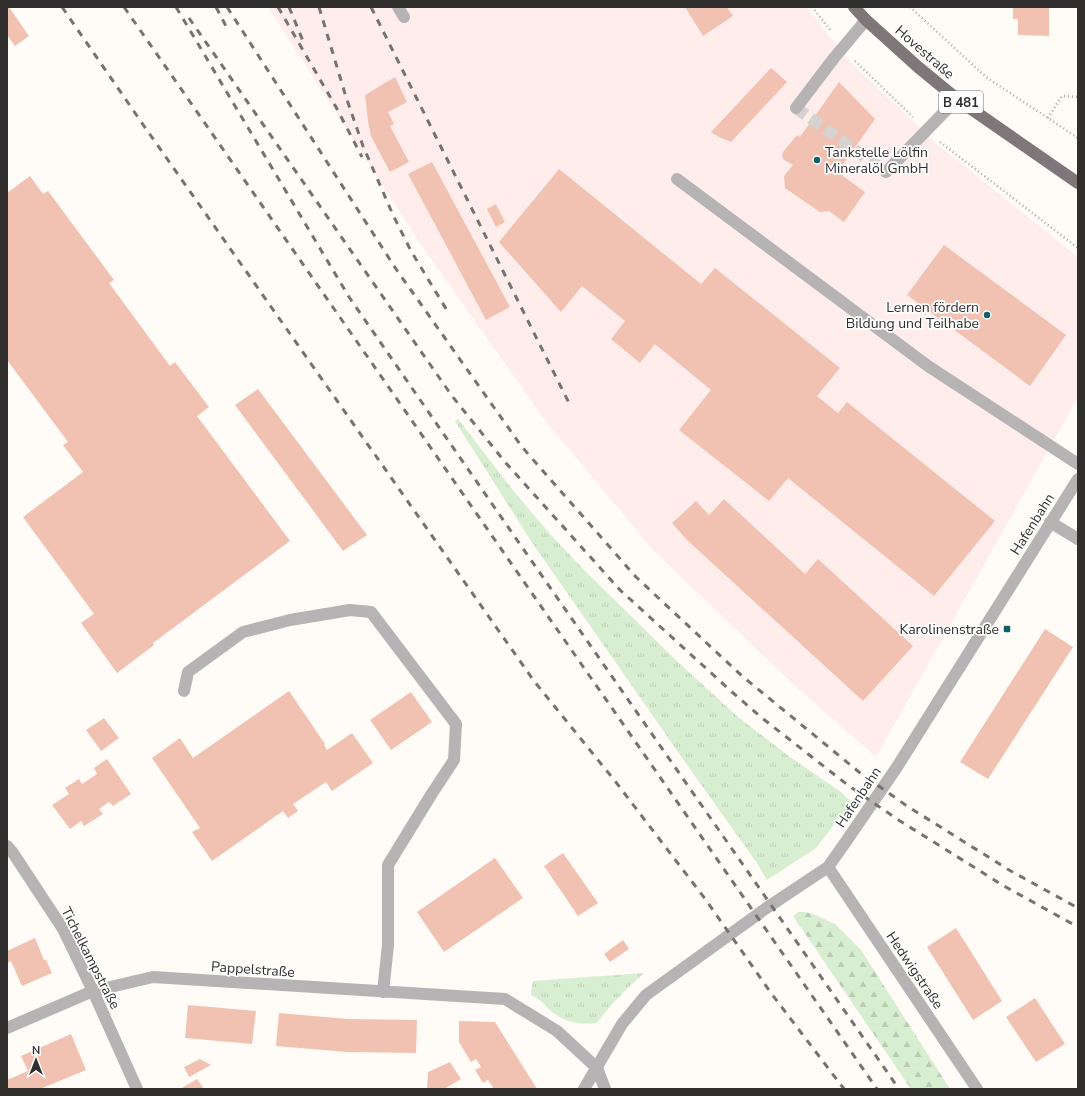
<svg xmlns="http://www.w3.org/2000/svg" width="1085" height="1096" viewBox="0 0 1085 1096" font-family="'Nunito Sans',sans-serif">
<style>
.commercial{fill:#feedeb}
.grass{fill:url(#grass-tufts)}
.forest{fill:url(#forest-firs)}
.building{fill:#f1c2b2}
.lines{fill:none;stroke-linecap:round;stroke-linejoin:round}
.minor-tunnel{stroke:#d6d2cf;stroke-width:12;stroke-dasharray:12 6;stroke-linecap:butt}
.path{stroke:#a9a6a3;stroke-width:2.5;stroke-dasharray:1 3;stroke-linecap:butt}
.minor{stroke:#b6b3b5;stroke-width:12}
.major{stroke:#7d777a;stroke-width:12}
.rail{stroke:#757370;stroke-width:3;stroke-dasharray:7 7;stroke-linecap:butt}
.poi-dot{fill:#116168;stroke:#fff;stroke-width:1.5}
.labels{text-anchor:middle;stroke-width:3.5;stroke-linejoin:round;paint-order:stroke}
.shield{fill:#fff;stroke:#6f6d6c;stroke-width:1}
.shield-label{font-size:13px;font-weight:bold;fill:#312f2d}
.street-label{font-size:14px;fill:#312f2d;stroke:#fff}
.poi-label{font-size:14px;fill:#312f2d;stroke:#fff;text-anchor:end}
</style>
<defs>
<pattern id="grass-tufts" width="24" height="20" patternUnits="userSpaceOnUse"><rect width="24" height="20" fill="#d8eed1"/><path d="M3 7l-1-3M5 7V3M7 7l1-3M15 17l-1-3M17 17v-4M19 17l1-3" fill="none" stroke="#baccb4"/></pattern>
<pattern id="forest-firs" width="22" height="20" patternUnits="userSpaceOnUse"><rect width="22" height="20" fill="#d8eed1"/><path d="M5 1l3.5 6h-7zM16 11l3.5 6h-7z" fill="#baccb4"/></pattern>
</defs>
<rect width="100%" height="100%" fill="#fffbf7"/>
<path class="commercial" d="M268 7H806L854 66 939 146 1078 257V397L876 757 792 683 655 552 547 423 424 249Z"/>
<path class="grass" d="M458 419 512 489 550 534 586 572 679 663 738 717 790 757 841 792 847 798 852 801 816 848 767 880 757 863 685 762 531 541 455 421Z
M644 973C627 988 611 1004 597 1023 579 1025 562 1022 549 1009 546 1007 545 1004 542 1002 539 999 535 997 531 995L533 981Z"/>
<path class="forest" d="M798 912H805L813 914 835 924 861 950 950 1089H911L793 916Z"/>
<path class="building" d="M7 7H9L29 36 15 46 7 35Z
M685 7H727L733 16 703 36Z
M1013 7H1049V36L1018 35V19H1013Z
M771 68 787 82 731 142 719 137 711 132Z
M395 77 407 102 388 112 394 124 390 126 409 162 390 172 371 136 368 121 365 95Z
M839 82 875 119 842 166 843 176 865 192 844 222 829 211 820 212 785 188 784 176 793 165 783 159 782 155 783 152 797 135 800 137Z
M432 162 510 307 486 320 408 174Z
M559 169 701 284 715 268 840 368 817 396 838 413 847 402 995 521 934 596 788 478 769 501 679 430 711 390 655 344 640 363 611 339 625 321 582 286 561 312 499 242Z
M30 176 43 194 48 191 114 280 109 283 170 366 175 362 209 407 197 416 290 541 153 643 154 645 117 673 81 623 94 614 23 517 83 472 63 445 68 442 7 360V193Z
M496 204 505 222 496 227 487 209Z
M944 245 1066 335 1030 386 907 295Z
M258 389 367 535 343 551 235 405Z
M724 499 805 574 818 559 913 646 863 701 687 540 672 523 696 501 709 515Z
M1045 629 1073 647 988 779 960 762Z
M289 691 325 744 324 745 327 750 352 733 373 763 332 791 326 782 293 804 298 811 288 818 283 811 212 861 192 832 200 828 152 758 180 738 193 758Z
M411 692 432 722 391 750 370 720Z
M104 718 119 738 101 751 86 730Z
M107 759 131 794 113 806 109 802 99 809 103 814 84 826 81 821 70 829 52 805 69 794 65 788 79 779 82 784 97 774 94 768Z
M563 853 598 903 578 916 544 866Z
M495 858 523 898 444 952 417 912Z
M956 928 1002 1001 973 1020 927 947Z
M35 938 44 960H46L52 973 22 986 11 961 7 963V951Z
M623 940 629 949 610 962 604 954Z
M1035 998 1065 1044 1036 1062 1006 1017Z
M188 1005 256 1011 252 1044 185 1038Z
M279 1013 348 1019 417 1020 416 1053 347 1052 276 1046Z
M459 1021 495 1022 537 1089H494L488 1080 483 1083 475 1070 481 1067 476 1059 471 1062 459 1042Z
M71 1034 86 1070 40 1089H7V1080L28 1071 21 1056Z
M200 1059 211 1065 189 1077 184 1067Z
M450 1062 461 1079 444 1089H427L428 1072Z
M197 1079 204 1089H180Z"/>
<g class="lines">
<path class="minor-tunnel" d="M796 108 886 172"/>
<path class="path" d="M812 7 832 32
M910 7 986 77 1078 138
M855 61 913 117
M1048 118 1062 96 1078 97
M940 142 1078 248"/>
<path class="minor" d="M398 7 404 17
M796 108 834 58 866 20
M886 172 957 99
M677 179 928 366 1078 464
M1050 522 1078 539
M184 691 188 672 243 632 290 620 350 610 371 612 456 724 454 760 431 795 388 865V945L383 992
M7 846 13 853 63 929 93 991 137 1089
M828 867 977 1089
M7 1028 93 991 153 977 505 999 557 1031 597 1068 605 1089
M584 1089 622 1024 646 995 765 909 828 867 845 843 897 767 1078 479"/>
<path class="major" d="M854 7 866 20 918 67 957 99 1078 183"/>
<path class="rail" d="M62 7 144 126 534 681 615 781 706 900 771 993 844 1089
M124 7 877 1089
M176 7 349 297 517 540 899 1089
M216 7 227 28
M227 7 396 269 522 447 636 577 742 676 859 772 907 806 1009 870 1078 908
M278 7 336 107 362 157
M289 7 303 41
M319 7 346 97 363 146 393 215 411 251 448 312
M371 7 570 405
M189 18 452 396 505 462 620 590 732 692 762 718 849 786 897 819 1004 886 1078 927"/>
</g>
<g class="poi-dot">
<circle cx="817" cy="160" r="4"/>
<circle cx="987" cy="315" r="4"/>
<rect x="1003" y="625" width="8" height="8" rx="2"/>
</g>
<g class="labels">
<rect class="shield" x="939" y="91" width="44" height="22" rx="3"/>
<g class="shield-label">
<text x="961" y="107">B 481</text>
</g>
<g class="street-label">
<text transform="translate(925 52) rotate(41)" y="5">Hovestraße</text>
<text transform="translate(1032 524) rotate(-58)" y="5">Hafenbahn</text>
<text transform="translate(858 797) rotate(-56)" y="5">Hafenbahn</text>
<text transform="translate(91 958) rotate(63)" y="5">Tichelkampstraße</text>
<text transform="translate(253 969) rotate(4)" y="5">Pappelstraße</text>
<text transform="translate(915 970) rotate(56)" y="5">Hedwigstraße</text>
</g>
<g class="poi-label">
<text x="825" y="157" text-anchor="start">Tankstelle Lölfin<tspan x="825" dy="16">Mineralöl GmbH</tspan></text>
<text x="979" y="312">Lernen fördern<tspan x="979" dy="16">Bildung und Teilhabe</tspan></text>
<text x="999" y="634">Karolinenstraße</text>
</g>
</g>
<rect width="1085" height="1096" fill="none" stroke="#312f2d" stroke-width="16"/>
<g transform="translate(36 1060)" stroke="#ffffff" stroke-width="3" paint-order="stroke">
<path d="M0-3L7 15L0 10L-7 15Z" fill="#312f2d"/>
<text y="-6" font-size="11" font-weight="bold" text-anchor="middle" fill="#312f2d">N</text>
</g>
</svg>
